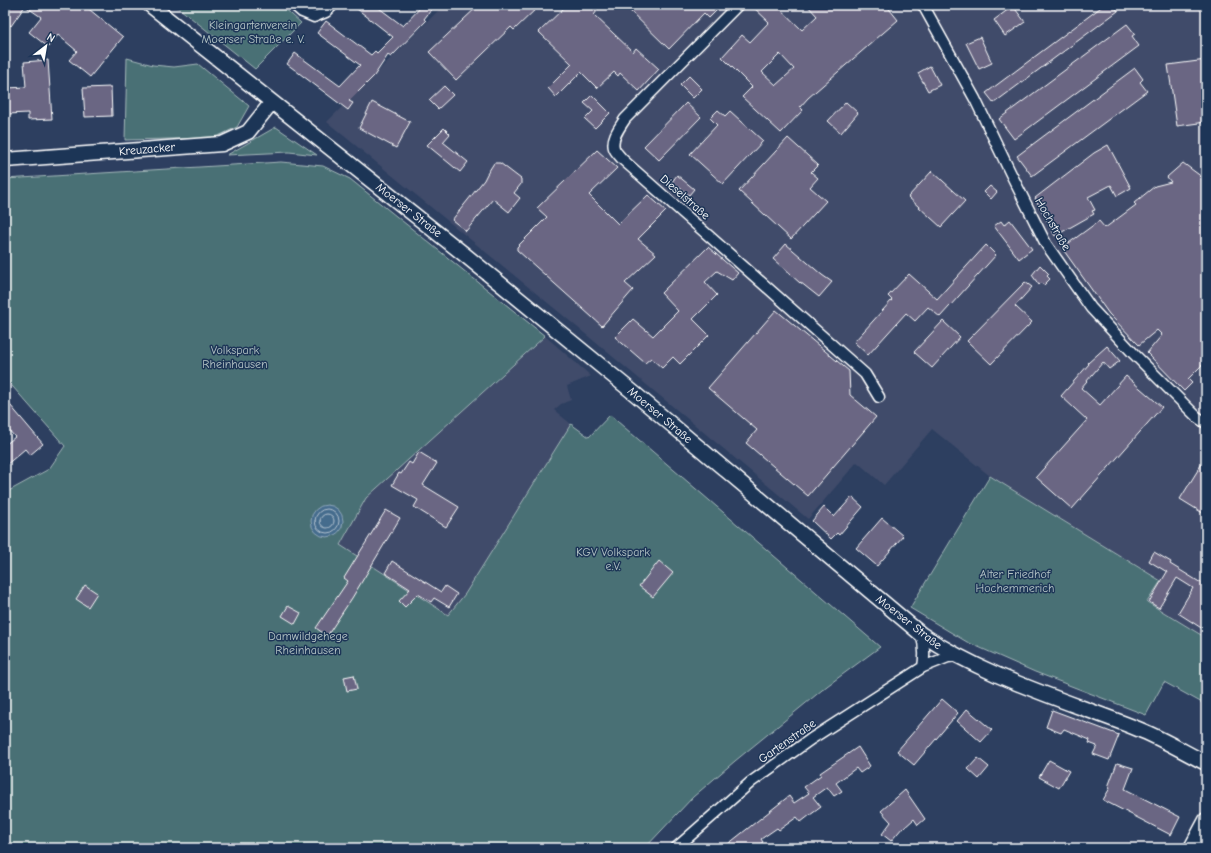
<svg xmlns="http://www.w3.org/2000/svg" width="1211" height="853" viewBox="0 0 1211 853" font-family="'Comic Neue',sans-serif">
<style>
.built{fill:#404b6a}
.green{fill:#497074;stroke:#a4b8ba}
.water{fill:#456c8d;stroke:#8fa7bb}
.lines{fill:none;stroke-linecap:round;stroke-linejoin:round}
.shore{stroke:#b5c4d1;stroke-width:1}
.building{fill:#6b6683;stroke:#fff;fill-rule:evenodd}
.street-casing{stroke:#fff;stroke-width:13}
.secondary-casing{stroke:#fff;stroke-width:17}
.street{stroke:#1d3557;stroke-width:10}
.secondary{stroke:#1d3557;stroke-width:14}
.labels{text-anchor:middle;stroke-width:3;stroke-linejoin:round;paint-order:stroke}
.park-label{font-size:12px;fill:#b6c6c7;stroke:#1d3557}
.street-label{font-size:12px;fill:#fff;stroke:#1d3557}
</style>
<rect width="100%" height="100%" fill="#2d3f60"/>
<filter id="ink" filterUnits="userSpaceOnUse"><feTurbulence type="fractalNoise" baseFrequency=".025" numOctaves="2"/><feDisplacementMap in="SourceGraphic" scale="8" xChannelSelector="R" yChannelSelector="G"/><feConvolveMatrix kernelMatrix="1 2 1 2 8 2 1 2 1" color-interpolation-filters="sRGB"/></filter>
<g filter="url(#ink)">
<path class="built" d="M444 5H1206V638L1147 602 1160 580 990 476 932 429 884 485 857 462 808 519 565 317 327 122Z
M545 336 591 376 567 386 571 400 561 404 554 410 571 424 465 594 448 615 340 545 366 498Z"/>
<path class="green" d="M175 5H281L301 23 255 69Z
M127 58 153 65 174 67 198 64 249 106 237 127 214 138 125 140Z
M276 127 317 155 289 152 227 155Z
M281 162 323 166 350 179 545 336 366 498 340 545 448 615 465 594 571 424 589 437 610 415 880 647 827 686 735 761 693 797 645 848H5V493L49 469 65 446 5 378V179Z
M990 476 1161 581 1147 602 1206 638V705L1164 682 1146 715 1035 672 967 642 910 608Z"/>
<path class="water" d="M311 521a16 16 0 1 1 32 0a16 16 0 1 1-32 0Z"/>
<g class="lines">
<path class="shore" d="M315 521a12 12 0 1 1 24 0a12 12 0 1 1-24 0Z
M320 521a7 7 0 1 1 14 0a7 7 0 1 1-14 0Z"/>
</g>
<path class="building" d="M5 5H84L123 37 90 77 69 60 77 51 58 35 48 47 29 32 41 17 25 6 11 26 5 21Z
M352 5H375L403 26 423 5H435L424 19 426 21 391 57 388 55 374 76 349 101 353 103 348 110 287 64 295 53 340 86 360 65 317 33 326 21 371 55 375 51 377 53 393 37Z
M479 5H540L514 30 511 27 456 80 429 52Z
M567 5H591L597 11 594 15 633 52 636 48 659 69 639 91 620 73 618 76 614 72 597 88 581 72 556 97 548 88 572 64 539 32Z
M624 5H722L709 18 704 13 669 49Z
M751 5H776L802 30 817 16 807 5H886L898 20 808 98 800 107 803 110 781 133 742 97 752 87 722 57 742 35 750 42 769 22ZM780 54 794 69 776 85 762 72Z
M1104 5H1113L1118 11 994 103 986 93Z
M1013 6 1025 22 1005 36 994 20Z
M1127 24 1135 34 1132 36 1139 46 1014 139 999 119Z
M980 37 992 63 979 69 966 43Z
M48 60 52 119 28 120V113L8 114 7 88 26 87 24 62Z
M1206 60V122L1177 126 1168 65Z
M930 66 940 85 928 91 918 73Z
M1135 68 1143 79 1140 82 1147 91 1032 176 1017 156Z
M689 76 702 89 693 98 680 85Z
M444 86 453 95 438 109 429 100Z
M111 87 112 116 85 117 83 88Z
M592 95 610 113 595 128 585 119 593 111 584 103Z
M372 102 410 122 396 148 359 128Z
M846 102 858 113 841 133 828 121Z
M686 103 701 117 659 160 644 146Z
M718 110 725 116 730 111 763 141 723 184 690 154 717 125 710 118Z
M444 128 450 134 443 142 468 162 460 172 427 145Z
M788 138 818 165 811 172 818 178 810 187 826 201 791 239 739 191Z
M1108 145 1131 188 1117 196 1111 185 1088 197 1095 210 1092 211 1094 214 1055 236 1035 198 1094 153Z
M597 150 617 168 589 195 618 224 648 195 666 211 638 239 656 254 625 283 633 290 602 326 517 250V247L547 217 537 208Z
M494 163H500L521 179V184L514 193 520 198 509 212 493 199 466 231 452 220 484 180 487 174Z
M1183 163 1206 180V361L1188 379 1192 383 1184 391 1147 353 1162 335 1157 330 1139 345 1109 314 1062 248 1099 221 1105 228 1136 205 1134 203 1155 186 1171 182 1167 177Z
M932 171 965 201 941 227 908 197Z
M677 175 694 189 689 195 672 182Z
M990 186 997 192 991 199 984 192Z
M1010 220 1032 249 1019 259 994 226 1001 221 1004 225Z
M786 244 822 275 832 282 819 297 800 282V283L773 259Z
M986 245 996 255 940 317 928 307 915 321 906 313 868 355 854 342 892 300 888 296 909 274 937 299Z
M708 247 738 273 732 280 717 271 705 282 717 295 693 319 709 335 680 364 673 357 662 368 651 358 645 363 615 337 633 319 653 336 678 311 661 293Z
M1040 265 1049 274 1047 276 1050 279 1044 285 1041 283 1039 285 1032 275Z
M1025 282 1032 287 1015 306 1032 322 991 364 967 341Z
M776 310 849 371 850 395 876 417 808 496 746 443 757 430 708 388Z
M943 321 960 337 932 368 914 352Z
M1107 346 1120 361 1109 369 1103 362 1081 388 1100 405 1126 376 1162 407 1072 509 1036 477 1087 420 1061 396 1089 364 1088 363Z
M5 399 43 444 30 455 25 449 5 466V445L15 437 5 426Z
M419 452 437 463 423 485 459 507 446 527 414 507 418 500 392 485 399 473 401 474 409 462 412 464Z
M1206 457V515L1180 499Z
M852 497 863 507 839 535 837 533 831 539 812 521 824 507 834 517Z
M386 510 400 518 352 598 327 636 316 628 348 581 344 578Z
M882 518 903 536 877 566 856 548Z
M1154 552 1171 562 1170 564 1206 586V631L1178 613 1193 588 1177 578 1159 608 1149 602 1167 572 1149 561Z
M392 561 441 592 445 586 457 594 449 607 434 598 431 602 418 594 405 607 399 601 410 589 385 573Z
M659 561 673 573 653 597 639 586Z
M85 585 97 593 88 607 76 599Z
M288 606 301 613 295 624 282 616Z
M354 675 357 689 347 691 344 677Z
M942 699 958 713 914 765 897 751Z
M967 709 992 730 981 742 957 721Z
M1052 710 1119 735 1109 760 1093 754 1097 746 1089 743 1090 740 1064 729 1061 733 1046 727Z
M858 747 870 766 860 773 856 768 836 783 842 791 834 796 827 787 813 797 821 807 810 815 801 822 797 817 779 830 777 828 761 839 763 842 755 848H723L789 796 794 803 809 793 804 787 821 775 820 773Z
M978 758 989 767 979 779 968 769Z
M1049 760 1069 771 1059 788 1039 777Z
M1117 763 1133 768 1125 789 1180 817 1171 835 1103 800 1110 788 1108 787Z
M905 790 925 819 918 825 914 819 904 828 903 827 891 841 882 834 891 822 881 811Z"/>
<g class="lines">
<g class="street-casing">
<path id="street" d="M294 5 302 12 314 17 326 12 333 5
M738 5 625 119C620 127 611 138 614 148 615 152 620 156 622 159L865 374 879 397
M923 5 975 99 1010 172 1046 244 1091 308 1134 354 1197 417 1206 423
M921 634C925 646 925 655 923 667
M676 848 751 782 811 739 923 667 948 657 957 656"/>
</g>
<g class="secondary-casing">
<path id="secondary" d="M150 5 465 255 634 393 921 634C987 678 1065 700 1138 729 1161 738 1184 752 1206 763
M5 160 222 144 248 132 272 102
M1191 848 1206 820"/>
</g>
<use href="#street" class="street"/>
<use href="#secondary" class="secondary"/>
</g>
</g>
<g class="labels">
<g class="park-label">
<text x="253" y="29">Kleingartenverein<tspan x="253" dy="14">Moerser Straße e. V.</tspan></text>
<text x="235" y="354">Volkspark<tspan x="235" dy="14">Rheinhausen</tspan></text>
<text x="613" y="556">KGV Volkspark<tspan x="613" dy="14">e.V.</tspan></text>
<text x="1015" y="578">Alter Friedhof<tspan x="1015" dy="14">Hochemmerich</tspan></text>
<text x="308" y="640">Damwildgehege<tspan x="308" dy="14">Rheinhausen</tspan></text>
</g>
<g class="street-label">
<text transform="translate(147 149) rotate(-5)" y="4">Kreuzacker</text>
<text transform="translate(685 197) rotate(41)" y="4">Dieselstraße</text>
<text transform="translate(409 210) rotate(38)" y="4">Moerser Straße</text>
<text transform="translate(1053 224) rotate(60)" y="4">Hochstraße</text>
<text transform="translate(660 415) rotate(40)" y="4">Moerser Straße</text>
<text transform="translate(909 622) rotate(38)" y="4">Moerser Straße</text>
<text transform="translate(787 741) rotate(-35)" y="4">Gartenstraße</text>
</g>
</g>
<rect width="1211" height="853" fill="none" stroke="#1d3557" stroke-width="20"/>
<rect x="10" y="10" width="1191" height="833" fill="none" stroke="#fff" stroke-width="1.5" filter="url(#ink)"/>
<g transform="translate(46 46) rotate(31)" stroke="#1d3557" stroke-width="3" paint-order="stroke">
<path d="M0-3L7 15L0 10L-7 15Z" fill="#ffffff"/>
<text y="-6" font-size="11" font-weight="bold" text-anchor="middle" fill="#ffffff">N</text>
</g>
</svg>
